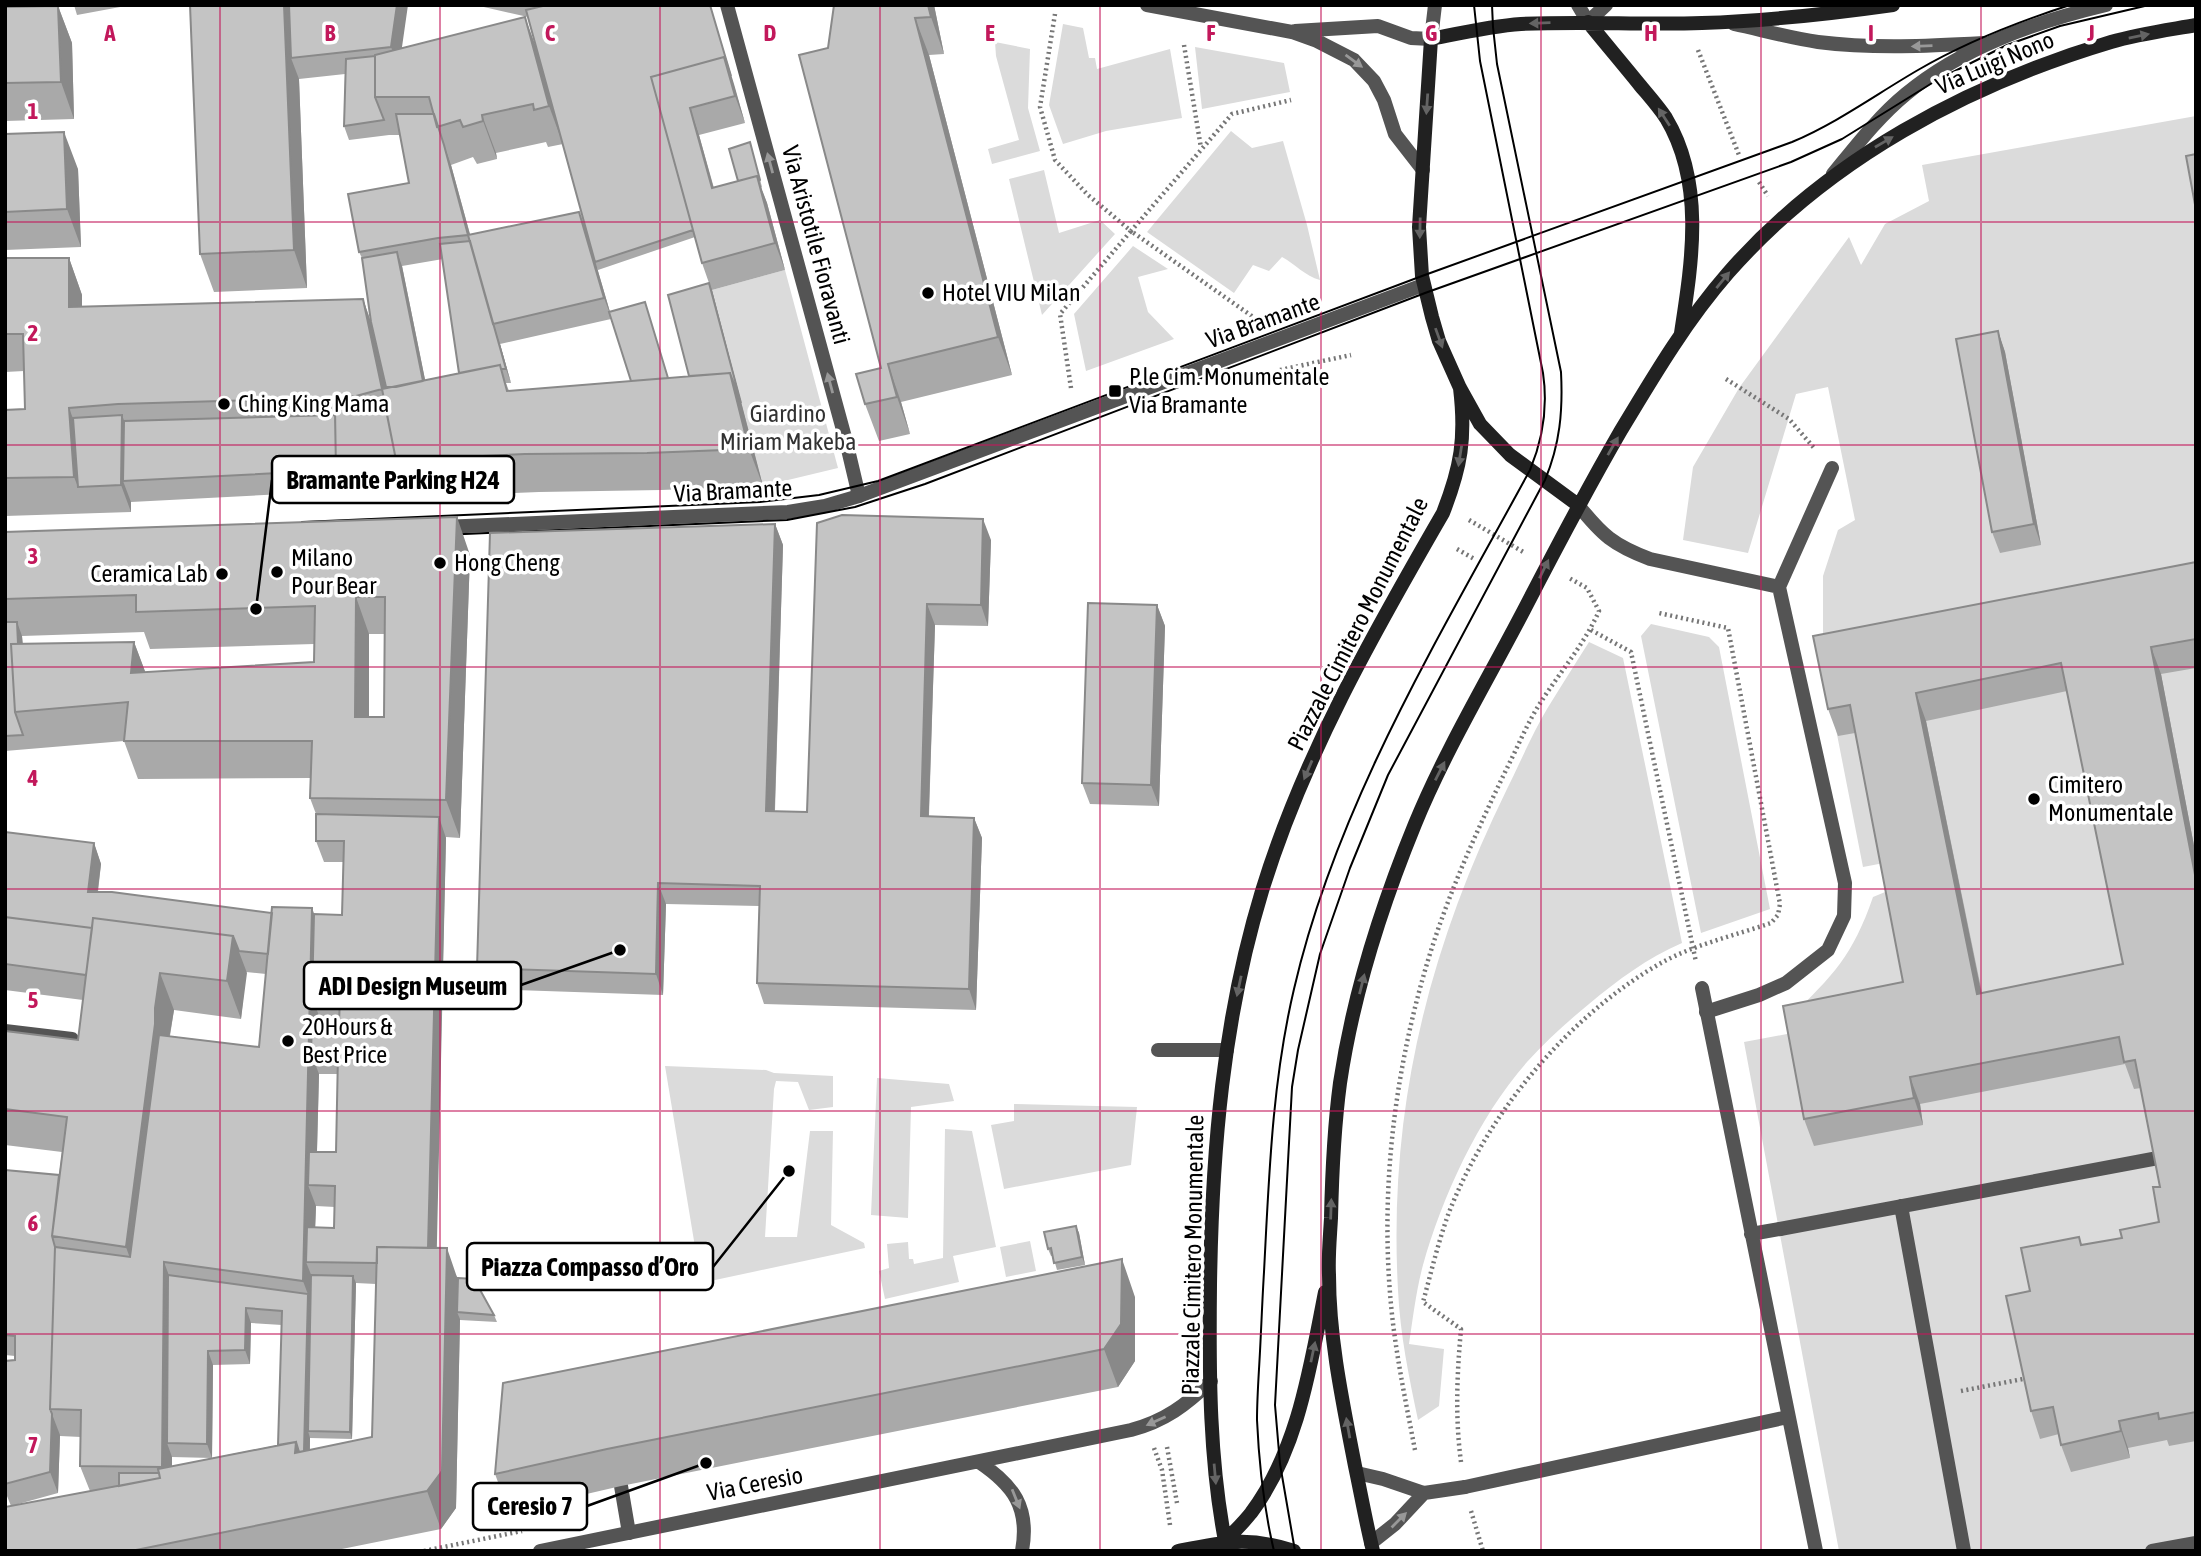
<svg xmlns="http://www.w3.org/2000/svg" width="2201" height="1556" viewBox="0 0 2201 1556" font-family="'Asap Condensed',sans-serif">
<style>
.green{fill:#dbdbdb}
.lines{fill:none;stroke-linecap:round;stroke-linejoin:round}
.path{stroke:#767676;stroke-width:4.5;stroke-dasharray:2 3.5;stroke-linecap:butt}
.service{stroke:#545454;stroke-width:14}
.pedestrian{stroke:#545454;stroke-width:14}
.minor{stroke:#545454;stroke-width:14}
.tertiary{stroke:#545454;stroke-width:14}
.secondary{stroke:#212121;stroke-width:14}
.tram{stroke:#000;stroke-width:2}
.wall{fill:#a9a9a9;fill-rule:evenodd}
.shaded-wall{fill:#898989}
.building{fill:#c4c4c4;stroke:#898989;stroke-width:2;fill-rule:evenodd}
.oneway{fill:#646464}
.oneway2{fill:#989898}
.grid{fill:none;stroke:#c2185b;stroke-width:2;stroke-opacity:0.55}
.poi-dot{fill:#000;stroke:#fff;stroke-width:2.5}
.labels{text-anchor:middle;stroke-width:7;stroke-linejoin:round;paint-order:stroke}
.street-label{font-size:24px;fill:#000;stroke:#fff}
.poi-label{font-size:24px;fill:#000;stroke:#fff;text-anchor:start}
.park-label{font-size:24px;fill:#323232;stroke:#fff}
.grid-label{font-size:23px;text-anchor:middle;font-weight:bold;fill:#c2185b;stroke:#fff;stroke-width:7;stroke-linejoin:round;paint-order:stroke}
.leader{fill:none;stroke:#000;stroke-width:2.5}
.callout-dot{fill:#000;stroke:#fff;stroke-width:2.5}
.callout{fill:#fff;stroke:#000;stroke-width:2.5}
.callout-label{font-size:26px;text-anchor:middle;font-weight:bold;fill:#000}
</style>
<rect width="100%" height="100%" fill="#fff"/>
<path class="green" d="M1063 24 1083 28 1089 58H1095L1097 69 1170 49 1182 118 1106 131 1063 144 1049 105Z
M995 42 1030 49 1028 108 1040 151 992 164 988 149 1019 140 996 56Z
M1195 47 1284 63 1290 92 1202 109Z
M2196 116V1551H1839L1744 1042 1792 1033 1790 1017C1833 976 1853 955 1873 897L1890 890 1884 863 1863 867 1823 663V576L1838 530 1855 520 1828 387 1796 394 1748 553 1683 540 1693 467 1739 388 1849 237 1861 265 1885 224 1929 201 1922 165Z
M1231 131 1252 148 1283 141 1307 225 1320 280C1305 276 1295 264 1282 257L1269 271 1253 265 1234 293 1147 232Z
M1044 170 1059 233 1100 220 1115 234 1042 315 1009 179Z
M1133 246 1168 269 1138 277 1148 312 1174 339 1086 371 1074 314Z
M785 270 838 468 763 486 712 290Z
M1651 624 1709 637 1719 647 1770 909 1701 933 1641 636Z
M1589 642 1623 658 1682 943C1647 958 1618 980 1589 1004 1567 1022 1546 1041 1527 1062 1479 1116 1442 1197 1423 1265 1416 1291 1413 1318 1409 1344L1444 1349 1439 1406 1418 1420C1409 1377 1400 1334 1398 1290 1388 1110 1428 950 1507 789 1520 763 1532 734 1547 709 1561 686 1575 664 1589 642Z
M665 1066 766 1070 774 1073 833 1076V1107L809 1110 798 1082 776 1081 774 1089 765 1237H797L810 1131H833L831 1225 864 1243 865 1248 701 1283Z
M877 1078 949 1084 954 1101 911 1107 908 1218 871 1215Z
M1014 1104 1137 1107 1131 1165 1004 1189 991 1125 1014 1121Z
M945 1129 972 1131 996 1247 953 1256 959 1282 885 1299 879 1271 889 1268 887 1244 908 1242 909 1259H913L914 1264 943 1258Z
M1030 1241 1036 1271 1006 1277 1000 1247Z"/>
<g class="lines">
<path class="path" d="M1055 14 1040 107 1055 160 1088 195 1131 231 1232 114 1291 100
M1184 45 1201 148
M1698 50 1739 155
M1759 182 1768 196
M1280 370 1351 355
M1726 379 1789 419 1815 449
M1071 388 1060 314 1131 231 1256 319
M1469 520 1525 553
M1457 549 1476 560
M1591 630 1631 652 1696 962
M1961 1391 2028 1378
M1167 1447 1177 1503
M1154 1448 1162 1470 1170 1525
M1415 1450C1405 1398 1394 1346 1390 1293 1381 1180 1396 1065 1429 957 1449 892 1478 828 1508 766 1518 746 1527 724 1539 705 1559 673 1584 645 1599 611L1587 588 1569 578
M1461 1462C1455 1417 1457 1374 1461 1329L1423 1302C1431 1273 1438 1243 1448 1215 1486 1115 1568 1016 1661 963 1693 945 1736 935 1771 923L1778 915 1780 904 1728 628 1659 613
M1471 1511 1483 1551
M424 1551 522 1531"/>
<path class="service" d="M1588 22 1606 5
M1734 24C1762 30 1790 38 1818 42 1874 49 1929 46 1985 43
M1833 174C1856 146 1878 117 1906 94 1963 47 2035 22 2106 5
M1578 505C1602 535 1613 545 1650 559L1779 587
M1706 1012 1759 995 1786 983 1828 950 1844 916 1845 883 1779 587 1832 468
M5 1031 72 1039
M1158 1050H1227
M1901 1206 1964 1551
M1780 1229 2158 1158
M1357 1473 1383 1479 1424 1493 1465 1487
M621 1486 629 1533
M1371 1543 1395 1524 1424 1493
M2152 1551 2196 1543"/>
<path class="pedestrian" d="M1702 988 1816 1551
M1751 1234 1780 1229
M1465 1487 1788 1417"/>
<path class="minor" d="M727 5 846 441 859 496
M1147 5 1292 32 1317 41 1354 60 1374 81 1384 100 1395 134 1423 170
M1295 31 1378 26 1411 38 1431 39
M979 1462C1013 1485 1030 1507 1022 1551
M540 1551 1131 1430C1165 1421 1186 1405 1211 1381"/>
<path class="tertiary" d="M1578 5 1588 22
M1431 39 1435 5
M443 527 788 512 825 506 859 496 1423 285"/>
<path class="secondary" d="M1588 22C1605 43 1622 63 1639 84 1648 95 1658 106 1666 118 1705 183 1692 262 1681 333
M1578 505 1510 455 1480 424 1460 388 1439 341 1432 317 1422 276 1419 227 1431 39C1461 33 1491 26 1521 24 1581 21 1642 25 1702 23 1766 21 1829 14 1893 5
M1225 1541C1234 1532 1243 1523 1251 1513 1298 1450 1310 1368 1325 1292
M1178 1551C1223 1542 1249 1536 1294 1551
M1227 1551C1209 1464 1209 1373 1210 1285 1212 1151 1223 1019 1262 891 1303 757 1373 634 1443 513 1461 467 1466 438 1460 388
M1373 1551C1366 1523 1361 1494 1355 1466 1343 1404 1329 1339 1329 1275 1328 1256 1330 1237 1331 1218 1332 1173 1334 1128 1340 1083 1353 995 1381 907 1415 824 1445 751 1487 681 1524 610 1555 550 1586 491 1620 432 1653 377 1686 321 1728 273 1828 159 1967 85 2111 42 2138 34 2168 30 2196 25"/>
<path class="tram" d="M302 522 760 502 819 495 878 481 1422 276 1792 142C1837 123 1875 95 1918 70 1966 42 2017 22 2070 5
M442 535 787 520 855 507 925 484 1425 293 1791 162 1842 139 1937 80 2007 45 2060 26 2149 5
M1274 1551C1264 1509 1259 1464 1257 1420 1257 1404 1258 1386 1259 1369 1261 1337 1262 1304 1264 1272 1269 1177 1272 1082 1294 989 1337 803 1440 636 1530 470 1543 439 1548 407 1543 373L1480 61 1474 5
M1295 1551 1280 1464 1275 1405 1292 1087 1298 1050 1320 954 1350 868 1388 775 1545 480C1560 444 1563 411 1561 372L1497 64 1493 27 1492 5"/>
</g>
<path class="wall" d="M74 5H131L77 15Z
M190 5 402 49H537L528 17 475 5H710L745 123 699 135 714 188 738 181 750 142 762 187 761 188 767 203 785 270 712 290 763 486 661 490 539 492 346 500 343 491 131 502V512L5 516V410L25 409 24 371 5 372V258H69L82 295V307L363 299 371 322 362 258 359 252 409 183 400 135H389L349 140 344 126 345 74 299 79 307 288 214 292 200 254ZM546 142 548 147 563 144 588 237 470 234 451 165 473 157 477 164 497 159 496 153ZM695 237 702 263 709 283 689 376 668 378 610 312 597 268 598 270ZM443 259 459 373 425 380 402 266ZM611 319 631 381 509 391 506 383H511L500 344Z
M934 5 944 54 929 55 1012 375 901 402 910 434 879 441 865 404 881 368 828 48Z
M58 6 72 43 74 119 5 121V7Z
M5 134 78 169 81 247 5 250Z
M1998 331 2005 352 2041 545 2000 553 1992 532Z
M817 523 991 540 988 626 935 625 929 816 974 818 982 838 976 1010 764 1004 757 983 759 906 666 904 663 995 485 989 477 968 775 524 783 545 775 811 807 812Z
M5 532 470 555 460 838 446 837 436 1248 458 1278 494 1315 497 1322 460 1320V1319L456 1508 441 1529 332 1551H5L90 1491 80 1466 81 1437 60 1436V1435L58 1493 11 1506 5 1491V1361L15 1360V1356L5 1355V1170L59 1175 62 1152 5 1145V1031L78 1040 83 1000 5 990V832L94 843 101 864 98 892 272 913 342 915 343 862H324L316 841V814L310 798 311 778 138 779 124 741 5 751ZM144 632 150 649 314 644V662L145 672 134 642 23 644 22 636ZM369 634H385L384 717H369ZM246 972 266 974 259 1047 170 1036 174 1010 241 1019ZM320 1018 339 1019V1023L320 1022ZM319 1074H338L336 1152H317ZM316 1206 335 1207 334 1228 315 1227ZM356 1283 376 1284 372 1437 310 1450V1438L352 1439ZM251 1323 282 1325 278 1445 172 1466V1457L212 1458 213 1365 250 1364Z
M2196 562V668L2161 674 2196 856V1441L2169 1446 2167 1440 2128 1448 2130 1458 2071 1472 2061 1445 2059 1434 2040 1439 2031 1411 2030 1291 2079 1237 2082 1245 2122 1238 2159 1222 2160 1187 2141 1088 2134 1089 2125 1064 1920 1104 1923 1125 1814 1146 1804 1119 1903 982 1855 733 1838 736 1828 709ZM2067 691 2123 964 1982 993 1926 721Z
M1157 605 1165 626 1159 806 1090 804 1082 783Z
M1076 1226 1079 1233 1085 1265 1057 1270 1053 1256H1051L1048 1249Z
M1135 1297V1361L1118 1387 621 1486 509 1512 495 1474Z"/>
<path class="shaded-wall" d="M284 5H293L291 58 299 79 307 288 294 250Z
M397 5H408L399 68 391 47Z
M710 5 734 84 745 123 735 96Z
M928 5H934L944 54 931 17Z
M58 6 72 43 74 119 61 82Z
M525 17 539 55 563 144 549 106Z
M915 18 929 55 1012 375 998 337Z
M690 108 699 135 721 215 712 188Z
M482 115 496 153 497 159 483 121Z
M64 132 78 169 81 247 67 209Z
M444 145 451 165 494 323H493Z
M757 176 767 203 785 270 775 243Z
M579 212 587 233 612 319 604 298Z
M397 252 402 266 429 399 424 384Z
M69 258 82 295V345L69 307Z
M709 283 712 290 763 486 749 449 730 373Z
M363 299 376 337 386 387 388 393 382 389Z
M495 330 500 344 511 383 506 369Z
M1998 331 2005 352 2041 545 2034 524Z
M888 364 901 402 910 434 897 397Z
M69 408 83 445 78 487 74 477Z
M122 415 132 442 123 481 131 502V512L121 485Z
M457 517 470 555 460 838 446 800Z
M983 519 991 540 988 626 981 605Z
M775 524 783 545 774 831 766 811Z
M356 597 369 634V754L355 717Z
M927 604 935 625 928 837 921 816Z
M1157 605 1165 626 1159 806 1151 785Z
M17 622 22 636 26 711 22 712Z
M134 642 148 679 131 673Z
M2151 647 2161 674 2196 856V880Z
M1916 693 1926 721 1987 1021 1977 994Z
M439 817 446 838 436 1285 428 1264Z
M974 818 982 838 976 1010 969 989Z
M94 843 101 864 95 912 88 892Z
M658 883 666 904 663 995 656 974Z
M312 908 322 935 312 998 320 1018 319 1053H311L319 1074 316 1186 308 1185 316 1206 314 1262H306L314 1282 313 1308 303 1281Z
M233 936 247 973 241 1019 227 981Z
M160 973 174 1010 168 1045 139 1284 126 1247 155 1008Z
M1910 1077 1920 1104 1923 1125 1914 1098Z
M1076 1226 1079 1233 1085 1265 1082 1257Z
M447 1248 460 1286 457 1312 460 1319 456 1508 441 1529 427 1491Z
M1122 1259 1135 1297V1361L1118 1387 1104 1349Z
M164 1262 174 1289 167 1443 172 1457V1494L162 1467Z
M353 1276 356 1283 352 1439 350 1432Z
M308 1294 313 1308 308 1431 310 1438 309 1490 295 1453Z
M246 1308 251 1323 250 1364 245 1350Z
M208 1351 213 1365 212 1458 207 1444Z
M52 1414 60 1435 58 1493 50 1472Z
M2119 1421 2128 1448 2130 1458 2121 1431Z"/>
<path class="building" d="M190 5H284L294 250 200 254Z
M289 5H397L391 47 291 58Z
M547 5H710L731 76 724 57 651 77 693 230 595 262 526 10Z
M834 5H928L931 17 915 18 998 337 888 364 897 397 865 404 856 374 881 368 799 55 828 48Z
M58 6 61 82 5 83V7Z
M525 17 549 106 534 110 533 104 482 115 483 121 463 127 460 120 437 127 429 97H375V55Z
M375 56V97L384 120 344 126 346 59Z
M724 57 735 96 690 108 712 188 757 176 775 243 702 263 651 77Z
M396 114H434L444 145 468 235 438 238 359 252 348 194 409 183Z
M64 132 67 209 5 212V134Z
M750 142 760 180 759 181 757 176 738 181 729 149Z
M2196 154V210L2186 156Z
M579 212 604 298 493 324 468 235Z
M470 241 506 369H501L500 365 459 373 440 244Z
M397 252 423 381 396 387H386L371 322 362 258Z
M5 258H69V307L363 299 382 389 356 396 331 398 118 404 69 408 74 477 5 478V410L25 409 23 334H5Z
M709 283 741 403 730 373 689 376 668 295Z
M645 302 668 378 631 381 609 312Z
M1998 331 2034 524 1992 532 1956 339Z
M500 365 507 391 730 373 749 449 647 453 525 454 396 460 382 389Z
M384 400 396 460 400 471 336 473 335 409 360 406Z
M122 415 121 485 78 487 73 418Z
M335 415 336 470 123 481 124 421Z
M842 515 983 519 981 605 927 604 921 816 974 818 969 989 757 983 760 886 658 883 656 974 477 968 490 533 775 524 766 811 807 812 817 523Z
M457 517 446 800 310 798 312 741H124L128 702 15 712 11 644 134 642 131 673 314 662 315 606 136 612V595L5 599V532ZM356 597H385L384 717H355Z
M2196 562V639L2151 647 2196 880V1412L2159 1419 2158 1413 2119 1421 2121 1431 2061 1445 2053 1407 2031 1411 2006 1296 2030 1291 2021 1248 2079 1237 2081 1245 2122 1238 2120 1230 2159 1222 2153 1187H2160L2135 1060 2124 1062 2119 1037 1910 1077 1914 1098 1804 1119 1783 1006 1903 982 1850 705 1828 709 1813 636ZM2061 663 2123 964 1977 994 1916 693Z
M1088 603 1157 605 1151 785 1082 783Z
M5 622H17L18 644H11L15 712 23 735 5 736Z
M316 814 439 817 428 1248 377 1247V1263L306 1262 307 1227 334 1228 335 1186 308 1185 309 1152H336L338 1054 311 1053 312 1022 339 1023 340 998H312L314 914 342 915 344 841H316Z
M5 832 94 843 88 892H112L272 913 268 954 239 951 233 936 93 918 92 928 5 917Z
M272 907 312 908 303 1281 164 1262 162 1467 80 1466 81 1410 50 1409 55 1247 130 1257 159 1035 259 1047Z
M5 917 92 928 86 975 5 964Z
M93 918 233 936 227 981 160 973 155 1008V1024L126 1247 52 1236 67 1117 5 1109V1031L78 1040Z
M5 1170 59 1175 52 1236 55 1247 50 1409 52 1414 50 1472 5 1484V1361L15 1360V1336L5 1335Z
M1076 1226 1082 1257 1054 1263 1051 1248 1048 1249 1044 1232Z
M377 1247 447 1248 442 1471 427 1491 131 1551H5V1507L160 1478 158 1469 296 1442 295 1453 372 1437Z
M1122 1259 1121 1324 1104 1349 607 1449 495 1474 503 1383Z
M168 1275 308 1294 304 1451 299 1452 296 1442 278 1445 282 1311 246 1308 245 1350 208 1351 207 1444 167 1443Z
M311 1275 353 1276 350 1432 308 1431Z
M458 1278 474 1279 494 1315 457 1312Z
M119 1473H159L160 1478 119 1486Z"/>
<defs><path id="oneway-solid" d="M-6-.8H1V-3.2L6.5 0L1 3.2V.8H-6Z" transform="scale(1.75)"/></defs>
<g class="oneway">
<use href="#oneway-solid" transform="translate(1540 23) rotate(178)"/>
<use href="#oneway-solid" transform="translate(2139 36) rotate(-11)"/>
<use href="#oneway-solid" transform="translate(1427 104) rotate(94)"/>
<use href="#oneway-solid" transform="translate(1664 117) rotate(-123)"/>
<use href="#oneway-solid" transform="translate(1884 142) rotate(-30)"/>
<use href="#oneway-solid" transform="translate(1420 228) rotate(91)"/>
<use href="#oneway-solid" transform="translate(1723 280) rotate(-51)"/>
<use href="#oneway-solid" transform="translate(1439 338) rotate(70)"/>
<use href="#oneway-solid" transform="translate(1613 446) rotate(-60)"/>
<use href="#oneway-solid" transform="translate(1460 456) rotate(99)"/>
<use href="#oneway-solid" transform="translate(1544 569) rotate(-64)"/>
<use href="#oneway-solid" transform="translate(1308 770) rotate(113)"/>
<use href="#oneway-solid" transform="translate(1440 771) rotate(-63)"/>
<use href="#oneway-solid" transform="translate(1362 984) rotate(-76)"/>
<use href="#oneway-solid" transform="translate(1239 986) rotate(102)"/>
<use href="#oneway-solid" transform="translate(1331 1209) rotate(-88)"/>
<use href="#oneway-solid" transform="translate(1313 1352) rotate(-78)"/>
<use href="#oneway-solid" transform="translate(1348 1428) rotate(-100)"/>
<use href="#oneway-solid" transform="translate(1215 1474) rotate(85)"/>
</g>
<g class="oneway2">
<use href="#oneway-solid" transform="translate(1922 46) rotate(178)"/>
<use href="#oneway-solid" transform="translate(1354 61) rotate(36)"/>
<use href="#oneway-solid" transform="translate(770 163) rotate(-105)"/>
<use href="#oneway-solid" transform="translate(830 383) rotate(-105)"/>
<use href="#oneway-solid" transform="translate(1156 1421) rotate(156)"/>
<use href="#oneway-solid" transform="translate(1016 1499) rotate(68)"/>
<use href="#oneway-solid" transform="translate(1399 1520) rotate(-45)"/>
</g>
<path class="grid" d="M220 5V1551M440 5V1551M660 5V1551M880 5V1551M1100 5V1551M1321 5V1551M1541 5V1551M1761 5V1551M1981 5V1551M5 222H2196M5 445H2196M5 667H2196M5 889H2196M5 1111H2196M5 1334H2196"/>
<g class="poi-dot">
<circle cx="928" cy="293" r="7"/>
<rect x="1108" y="384" width="14" height="14" rx="3.5"/>
<circle cx="224" cy="404" r="7"/>
<circle cx="440" cy="563" r="7"/>
<circle cx="277" cy="572" r="7"/>
<circle cx="222" cy="574" r="7"/>
<circle cx="2034" cy="799" r="7"/>
<circle cx="288" cy="1041" r="7"/>
</g>
<g class="labels">
<g class="street-label">
<text transform="translate(1995 63) rotate(-23)" y="8">Via Luigi Nono</text>
<text transform="translate(816 245) rotate(75)" y="8">Via Aristotile Fioravanti</text>
<text transform="translate(1263 321) rotate(-20)" y="8">Via Bramante</text>
<text transform="translate(733 491) rotate(-3)" y="8">Via Bramante</text>
<text transform="translate(1358 624) rotate(-63)" y="8">Piazzale Cimitero Monumentale</text>
<text transform="translate(1193 1255) rotate(-89)" y="8">Piazzale Cimitero Monumentale</text>
<text transform="translate(755 1484) rotate(-11)" y="8">Via Ceresio</text>
</g>
<g class="poi-label">
<text x="942" y="301">Hotel VIU Milan</text>
<text x="1129" y="385">P.le Cim. Monumentale<tspan x="1129" dy="28">Via Bramante</tspan></text>
<text x="238" y="412">Ching King Mama</text>
<text x="291" y="566">Milano<tspan x="291" dy="28">Pour Bear</tspan></text>
<text x="454" y="571">Hong Cheng</text>
<text x="208" y="582" text-anchor="end">Ceramica Lab</text>
<text x="2048" y="793">Cimitero<tspan x="2048" dy="28">Monumentale</tspan></text>
<text x="302" y="1035">20Hours &amp;<tspan x="302" dy="28">Best Price</tspan></text>
</g>
<g class="park-label">
<text x="788" y="422">Giardino<tspan x="788" dy="28">Miriam Makeba</tspan></text>
</g>
</g>
<g class="grid-label">
<text x="110" y="41">A</text>
<text x="330" y="41">B</text>
<text x="550" y="41">C</text>
<text x="770" y="41">D</text>
<text x="990" y="41">E</text>
<text x="1211" y="41">F</text>
<text x="1431" y="41">G</text>
<text x="1651" y="41">H</text>
<text x="1871" y="41">I</text>
<text x="2091" y="41">J</text>
<text x="33" y="119">1</text>
<text x="33" y="341">2</text>
<text x="33" y="564">3</text>
<text x="33" y="786">4</text>
<text x="33" y="1008">5</text>
<text x="33" y="1231">6</text>
<text x="33" y="1453">7</text>
</g>
<path class="leader" d="M256 609L272 480M620 950L521 985M789 1171L713 1267M706 1463L587 1506"/>
<g class="callout-dot">
<circle cx="256" cy="609" r="7"/>
<circle cx="620" cy="950" r="7"/>
<circle cx="789" cy="1171" r="7"/>
<circle cx="706" cy="1463" r="7"/>
</g>
<g class="callout">
<rect x="272" y="456" width="242" height="47" rx="7"/>
<rect x="304" y="962" width="217" height="47" rx="7"/>
<rect x="467" y="1243" width="246" height="47" rx="7"/>
<rect x="473" y="1483" width="114" height="47" rx="7"/>
</g>
<g class="callout-label">
<text x="393" y="489">Bramante Parking H24</text>
<text x="413" y="995">ADI Design Museum</text>
<text x="590" y="1276">Piazza Compasso d’Oro</text>
<text x="530" y="1515">Ceresio 7</text>
</g>
<rect width="2201" height="1556" fill="none" stroke="#000000" stroke-width="14"/>
</svg>
